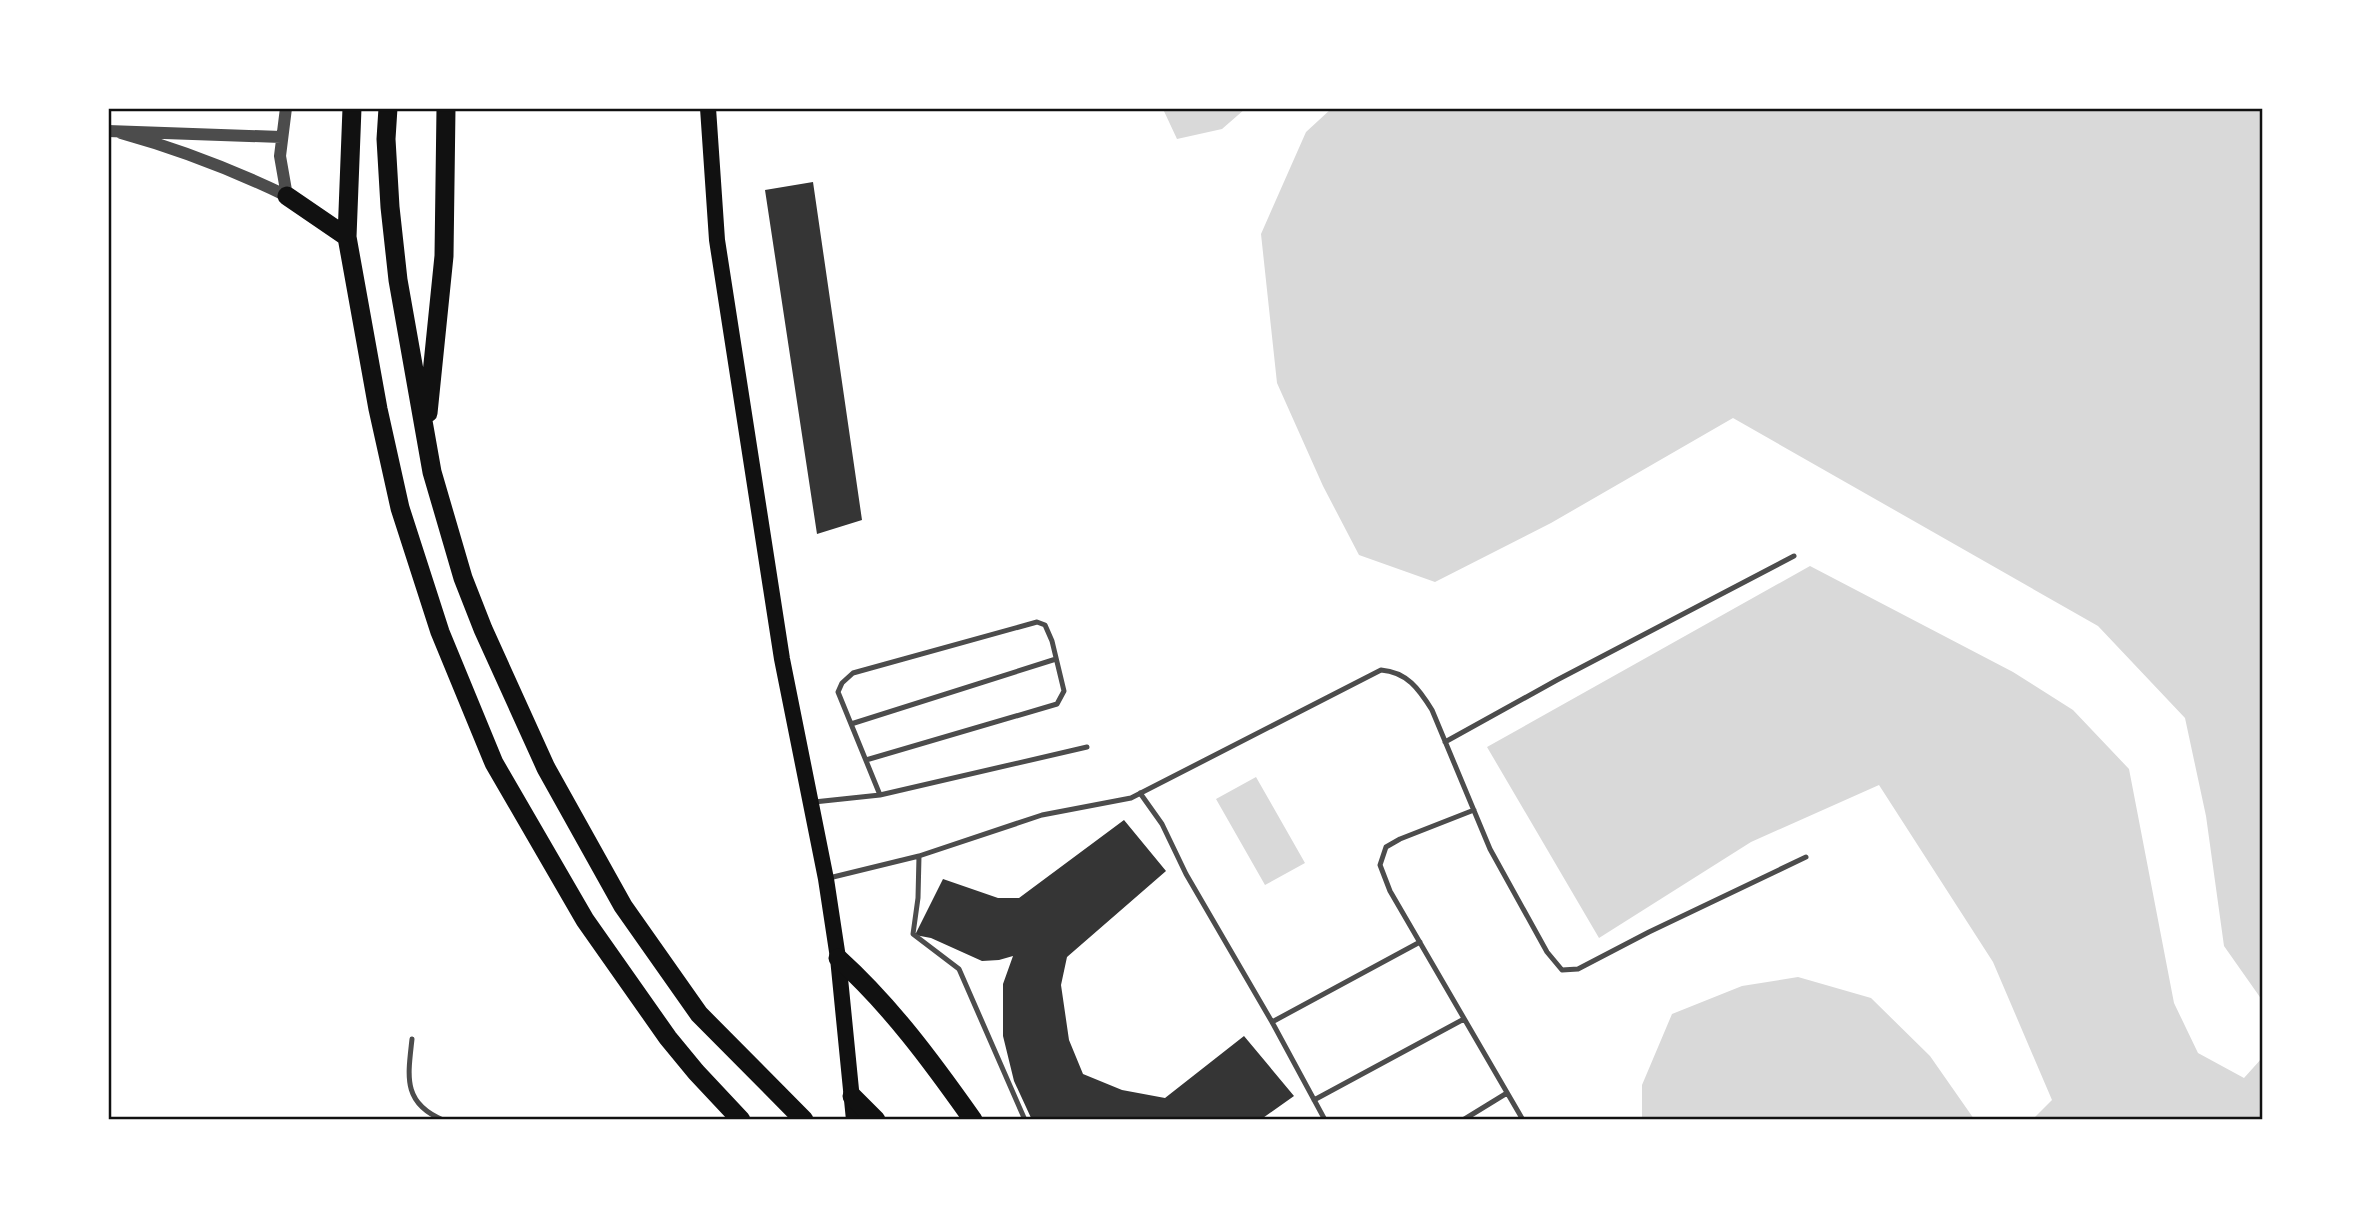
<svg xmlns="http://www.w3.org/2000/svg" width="2371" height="1228" viewBox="0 0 2371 1228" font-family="'Fira Sans Condensed',sans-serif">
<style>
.water{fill:#d9d9d9}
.building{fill:#353535}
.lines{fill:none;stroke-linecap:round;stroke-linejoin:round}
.service{stroke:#4c4c4c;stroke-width:5}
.tertiary{stroke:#4c4c4c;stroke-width:12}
.primary{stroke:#111;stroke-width:16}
.motorway{stroke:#111;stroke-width:19}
.neatline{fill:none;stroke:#111;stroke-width:2.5}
</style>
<rect width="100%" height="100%" fill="#fff"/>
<path class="water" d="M1163 109H1245L1222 129 1177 139Z
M1331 109H2262V1000L2224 946 2206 816 2185 718 2098 626 1733 418 1551 523 1435 582 1359 555 1323 486 1277 383 1261 234 1306 132Z
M1810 566 2013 672 2073 710 2129 769 2174 1003 2198 1053 2244 1078 2262 1058V1119H2033L2052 1100 1993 962 1879 785 1751 842 1599 938 1487 747Z
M1256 777 1305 863 1265 885 1216 799Z
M1798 977 1871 998 1930 1056 1974 1119H1642V1085L1672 1014 1742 986Z"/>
<path class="building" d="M813 182 862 520 817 534 765 190Z
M1124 820 1166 871 1067 957 1061 985 1069 1040 1083 1074 1122 1090 1165 1098 1244 1036 1294 1096 1260 1120H1032L1014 1081 1003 1036V984L1013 956 999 960 982 961 931 938 915 935 943 879 998 898H1019Z"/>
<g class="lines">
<path class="service" d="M851 724 1056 659
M1445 742 1557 680 1794 556
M866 760 1057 704 1064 691 1052 641 1045 625 1037 622 853 673 842 683 838 692 880 795
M1140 793 1162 824 1186 874 1272 1022 1325 1120
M814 802 880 795 1087 747
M1474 810 1400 839 1386 847 1380 865 1390 891 1523 1120
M919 856 918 898 913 934 959 969 1025 1120
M829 878 919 856 1042 815 1131 798 1381 670C1407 672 1419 689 1432 710L1490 849 1547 952 1562 970 1578 969 1649 932 1806 857
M1272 1022 1420 942
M412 1039C408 1076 402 1103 443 1120
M1314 1100 1464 1019
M1463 1120 1507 1093"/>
<path class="tertiary" d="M286 108 280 156 287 196
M108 131 281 137
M121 133C179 149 233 170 287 196"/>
<path class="primary" d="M708 108 717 240 782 659 826 879 838 958 854 1120"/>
<path class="motorway" d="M352 108 347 237 378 409 400 508 440 632 494 763 585 920 668 1038 696 1072 741 1120
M388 108 386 139 390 207 398 280 432 472 463 578 483 629 546 768 623 906 699 1014 804 1120
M287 196 347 237
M428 413 444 256 446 108
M838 958C891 1006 932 1062 973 1120
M852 1096 876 1120"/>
</g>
<rect width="2371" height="1228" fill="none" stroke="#ffffff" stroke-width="220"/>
<rect x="110" y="110" width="2151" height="1008" class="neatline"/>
</svg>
